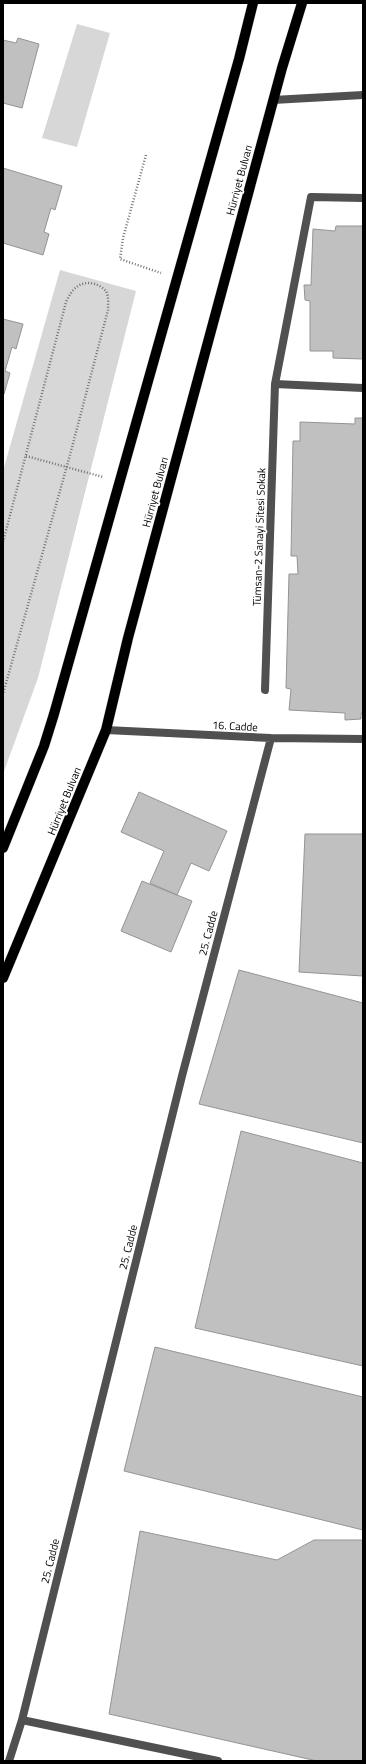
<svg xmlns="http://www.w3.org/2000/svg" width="366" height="1764" viewBox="0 0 366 1764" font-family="'Titillium Web',sans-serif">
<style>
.green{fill:#d7d7d7}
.building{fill:#c0c0c0;stroke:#949494}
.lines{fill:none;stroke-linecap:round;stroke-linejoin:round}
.primary-casing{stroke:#dbdbdb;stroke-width:11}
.path{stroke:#727272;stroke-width:2.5;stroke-dasharray:1 2;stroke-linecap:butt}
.lane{stroke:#505050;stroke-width:8}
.primary{stroke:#000;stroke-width:10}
.labels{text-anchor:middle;stroke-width:3.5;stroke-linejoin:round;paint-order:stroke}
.street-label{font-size:11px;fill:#000;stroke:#fff}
</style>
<rect width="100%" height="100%" fill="#fff"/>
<path class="green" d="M77 24 110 33 77 147 42 138Z
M60 270 136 291 38 678 3 774V471Z"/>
<path class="building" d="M18 38 39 44 22 108 3 103V40L16 43Z
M3 168 62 186 55 210 51 208 44 232 49 234 43 255 3 243Z
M336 226H363V359L333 358V351H310V301L305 300 304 285H311L313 229 335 231Z
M3 319 23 324 16 349 12 347 5 371 10 373 4 394Z
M355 418H363V713H361V719L345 720V713L289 710 291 689 286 688 289 574H298L297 556H291L293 441H300V422L355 424Z
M139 792 227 831 209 871 191 863 177 895 150 883 164 851 121 832Z
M305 834H363V976L299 972Z
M142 881 192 901 171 952 121 931Z
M239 970 363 1003V1143L199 1104Z
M241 1131 363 1163V1366L195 1328Z
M155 1347 363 1397V1530L124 1471Z
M140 1531 277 1560 314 1540H361L363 1541V1761H317L109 1714Z"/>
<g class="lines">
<g class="primary-casing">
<path id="primary" d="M3 848 44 746 54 714 239 59 253 3
M3 978 106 730 128 638 282 68 302 3"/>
</g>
<path class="path" d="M146 155 123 238 120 259 161 273
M26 456 103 477
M3 542 66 302C72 289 80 280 95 284 99 285 103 288 106 291 109 297 108 304 108 310L70 455 3 694"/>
<path class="lane" d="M273 100 363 95
M275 384 363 388
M265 690 275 384 311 197 363 198
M106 730 271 738 363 739
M22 1720 218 1761
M9 1761 22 1720 182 1076 271 738"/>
<use href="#primary" class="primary"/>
</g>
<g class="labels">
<g class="street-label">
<text transform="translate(239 180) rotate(-75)" y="4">Hürriyet Bulvarı</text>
<text transform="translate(155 492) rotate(-75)" y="4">Hürriyet Bulvarı</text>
<text transform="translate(259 537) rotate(-88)" y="4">Tümsan-2 Sanayi Sitesi Sokak</text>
<text transform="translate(235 726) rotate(3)" y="4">16. Cadde</text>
<text transform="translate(64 801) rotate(-68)" y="4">Hürriyet Bulvarı</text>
<text transform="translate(208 933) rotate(-75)" y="4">25. Cadde</text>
<text transform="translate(128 1247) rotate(-76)" y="4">25. Cadde</text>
<text transform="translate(50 1561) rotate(-76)" y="4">25. Cadde</text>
</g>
</g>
<rect width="366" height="1764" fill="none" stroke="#000000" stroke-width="8"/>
</svg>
